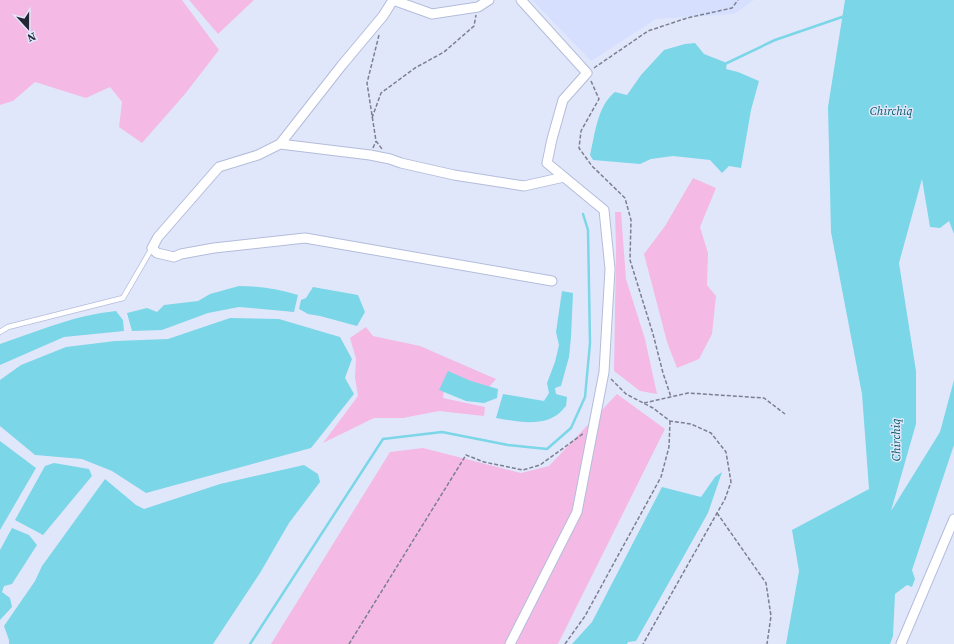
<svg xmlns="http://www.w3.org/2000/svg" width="954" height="644" viewBox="0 0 954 644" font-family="'Source Serif 4',serif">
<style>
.built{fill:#d6dffe}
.green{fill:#f4bae5}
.water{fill:#7bd6e7}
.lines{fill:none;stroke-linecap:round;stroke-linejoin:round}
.stream{stroke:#7bd6e7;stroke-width:2.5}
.service-casing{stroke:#b3bcdb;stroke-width:6}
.minor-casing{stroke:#b3bcdb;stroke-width:11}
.path{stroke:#7b7f8f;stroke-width:1.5;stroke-dasharray:4 2;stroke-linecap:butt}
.service{stroke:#fff;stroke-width:4.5}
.minor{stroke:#fff;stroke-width:9}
.labels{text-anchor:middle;stroke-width:3;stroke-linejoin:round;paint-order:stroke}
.water-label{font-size:12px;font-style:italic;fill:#035863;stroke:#e1e7fb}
</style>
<rect width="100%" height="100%" fill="#e1e7fb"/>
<path class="built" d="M532 0H754L734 14 656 19 591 61Z"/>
<path class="green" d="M0 0H182L219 50 185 94 142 143 119 127 122 102 110 87 86 98 35 82 13 101 0 105Z
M189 0H254L218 34Z
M693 178 716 188 700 227 708 253 707 285 716 296 712 334 699 359 677 368 667 342 644 254 665 226Z
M615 212H621L626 279 645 339 657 394 640 391 614 371 616 250Z
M366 327 373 336 420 346 496 379 489 387 445 381 443 398 485 407 484 416 439 411 403 418H374L323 443 358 396 355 378 356 359 350 338Z
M617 394 665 429 558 644H271L390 452 423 448 521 473 549 466Z"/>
<path class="water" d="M845 0H954V234L949 221 940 228 930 227 922 179 899 263 916 371V424L891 511 940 432 954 380V445L912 570 915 579 912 587 907 585 895 594 893 636 890 644H786L799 571 792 530 869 489 862 394 831 232 828 107Z
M695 43 704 54 727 63 726 69 738 72 759 81 751 110 741 168 729 166 722 173 710 160 673 156 651 159 640 164 593 160 590 155C595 135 597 106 615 92L627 95 641 75 664 50 685 44Z
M239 286C260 286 279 289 298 295L294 312 239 307 208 313 162 330 132 331 127 313 147 308 157 312 164 305 198 301 210 294Z
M313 287 358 295 365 312 357 326 320 316 308 314 299 309 301 300 306 298Z
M562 291 573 293 571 337 569 357 561 386 555 388 556 394 567 397 566 406C563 409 561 412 557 415 539 427 515 421 496 418L503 394 544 401 549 393 547 383 555 362 559 345 556 332Z
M116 311 123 320 124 331 64 337 0 365V344C38 331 75 315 116 311Z
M230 318 279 319 340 337 352 359 345 378 354 394 311 448 146 493 112 471 82 459 35 455 0 426V380L21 365 66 347 115 341 168 339Z
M448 371 471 381 498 389 497 398 484 403 466 401 439 390Z
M0 441 36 468 0 530Z
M54 463 89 469 92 476 43 535 15 520 45 466Z
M304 465 318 474 320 482 289 523 260 573 213 644H9V640L4 626 35 581 42 566 105 479 136 505 144 509 220 484Z
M722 472 708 513 636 641 628 642 627 644H572L592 622 662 487 701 497 715 477Z
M12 528 29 535 37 545 12 584 4 586 2 592 10 598 12 607 0 620V550Z"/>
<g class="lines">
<path class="stream" d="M727 63 775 40 845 16
M250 644 383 439 442 432 508 445 547 449 571 428 585 397 590 343 588 230 583 214"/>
<g class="service-casing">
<path id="service" d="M0 332 8 327 123 298 152 248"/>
</g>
<g class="minor-casing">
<path id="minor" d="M393 0 383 16 342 65 280 144 258 155 219 167 158 237 152 248 157 253 174 257 181 254 214 248 305 238 552 281
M393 0 432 14 478 7 489 0
M280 144 370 155 390 159 401 163 454 175 524 186 564 177
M510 644 577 512 604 372 610 269 604 210 547 163 552 139 563 100 587 73 521 0
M901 644 954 519"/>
</g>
<path class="path" d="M379 35 367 83 376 141 382 149
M594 68 648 31 687 18 732 8 738 0
M591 81 599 99 581 131 579 148 592 166 625 198 631 220 630 260 653 334 663 373 671 397
M372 118 381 93 415 68 444 52 474 26 476 15
M373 148 376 141
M611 379 626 394 653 408 670 421 691 424 711 433 726 452 731 482 725 499 643 644
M644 403 688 393 764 398 785 414
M717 513 766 583 771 616 767 644
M349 644 466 455 484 462 523 470 540 465 584 433
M565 644 585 616 661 477 669 447 670 421"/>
<use href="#service" class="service"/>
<use href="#minor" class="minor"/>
</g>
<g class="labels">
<g class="water-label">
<text x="891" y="115">Chirchiq</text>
<text transform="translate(896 440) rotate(-91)" y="4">Chirchiq</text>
</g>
</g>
<g transform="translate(28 28) rotate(159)" stroke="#e1e7fb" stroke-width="3" paint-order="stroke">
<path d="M0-3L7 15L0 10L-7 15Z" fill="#242733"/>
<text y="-6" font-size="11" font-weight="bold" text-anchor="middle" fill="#242733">N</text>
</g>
</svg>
